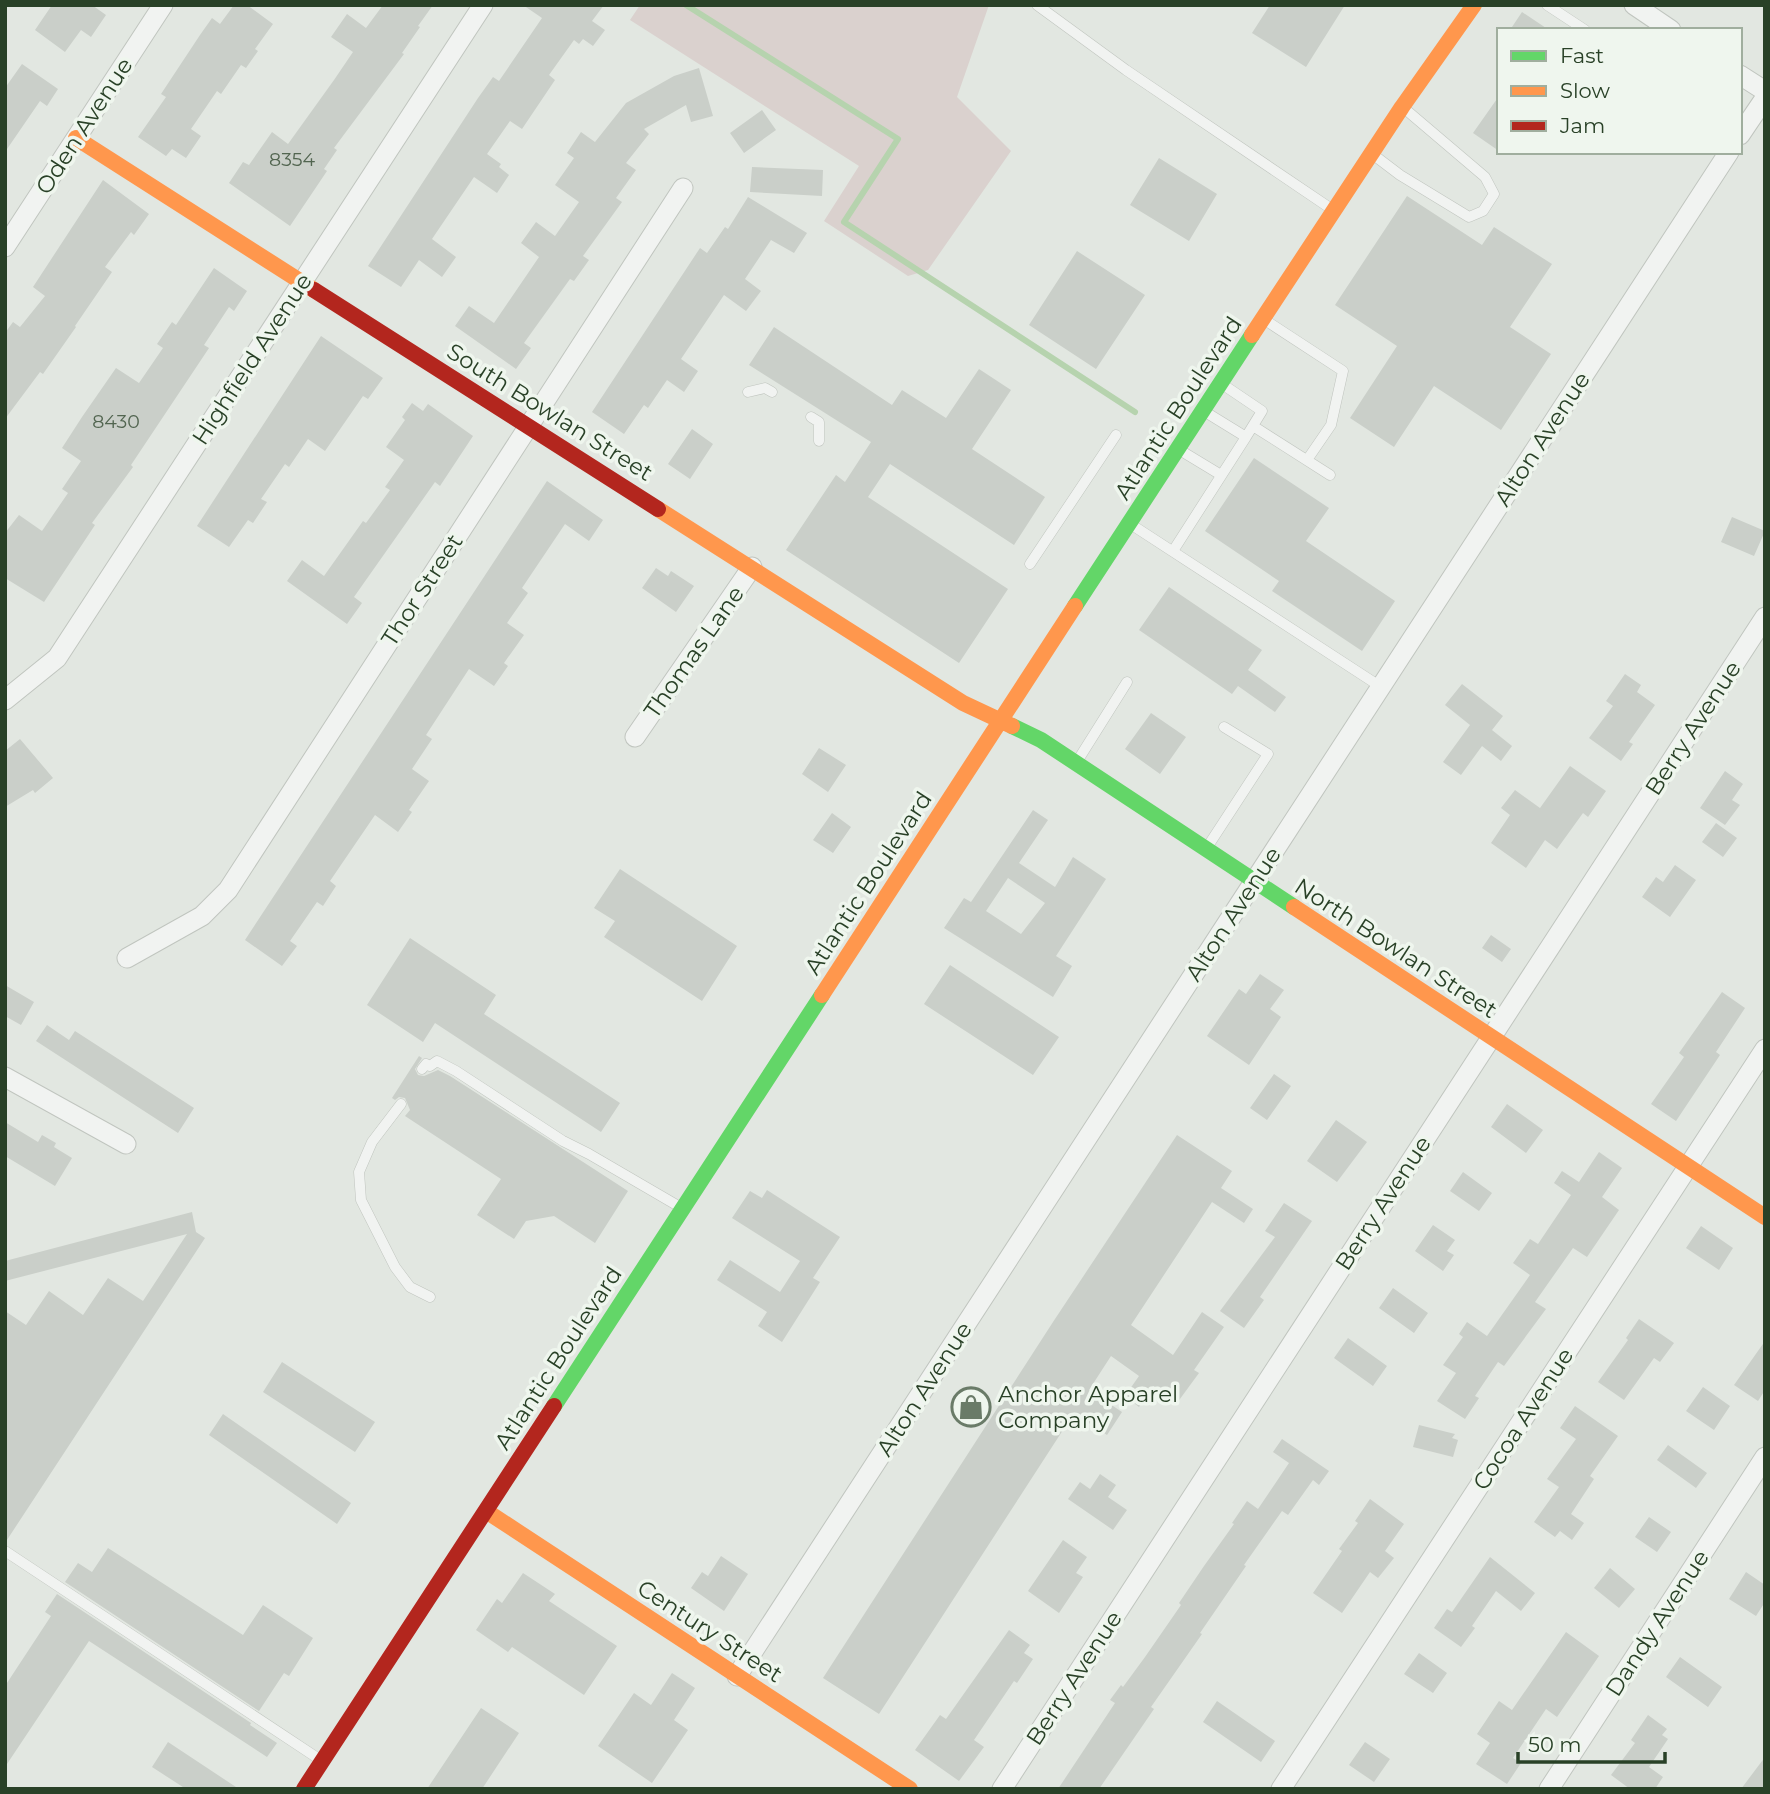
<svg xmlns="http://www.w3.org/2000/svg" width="1770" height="1794" viewBox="0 0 1770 1794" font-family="Montserrat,sans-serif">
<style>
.green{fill:#dad1ce}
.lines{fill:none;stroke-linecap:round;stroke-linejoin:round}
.stream{stroke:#b6d3ae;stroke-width:6}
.building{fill:#cacfc9;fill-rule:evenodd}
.lane-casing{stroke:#c0c5bf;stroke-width:11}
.street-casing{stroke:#c0c5bf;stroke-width:21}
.lane{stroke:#f1f3f1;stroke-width:10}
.street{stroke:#f1f3f1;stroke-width:19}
.fast{stroke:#63d668;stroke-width:16}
.slow{stroke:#ff974d;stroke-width:16}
.jam{stroke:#b3261e;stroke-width:16}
.labels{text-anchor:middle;stroke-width:7;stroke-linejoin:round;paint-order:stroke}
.number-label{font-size:19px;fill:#526550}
.street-label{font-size:23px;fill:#294127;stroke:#eff6ee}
.poi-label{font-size:23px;fill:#294127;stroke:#eff6ee;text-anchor:start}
</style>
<rect width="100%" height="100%" fill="#e2e7e1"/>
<path class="green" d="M640 5H989L957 97 1011 151 928 270 908 276 824 221 859 166 630 20Z"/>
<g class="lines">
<path class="stream" d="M686 5 898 139 844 222 1135 412"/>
</g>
<path class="building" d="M52 5H92L106 15 91 37 81 30 65 52 35 30Z
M234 5H247L273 24 255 49 258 51 246 68 241 65 221 94 217 91 191 129 201 136 186 158 172 149 166 156 138 137 166 97 161 94 200 35 212 18 220 24Z
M383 5H433L418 26 420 27 402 53 404 54 334 148 337 150 324 169 327 171 290 226 229 183 243 162 249 165 272 132 288 144 334 80 353 52 331 37 347 14 366 28Z
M523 5H604L592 21 605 30 593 46 583 39 579 44 574 40 549 75 555 80 522 129 510 121 487 154 501 164 499 167 509 175 497 193 474 177 432 239 456 257 442 277 419 260 401 287 368 266 478 98 493 77 499 81 542 18Z
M1270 5H1345L1306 67 1252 33Z
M1522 12 1549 30H1510Z
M22 64 58 89 47 106 40 101 5 152V88Z
M699 68 713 116 691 122 686 105 644 129 649 134 626 163 636 170 616 198 622 202 583 256 589 260 574 281 570 279 524 343 531 348 516 369 455 326 469 306 494 323 539 257 521 243 536 222 555 236 579 202 555 185 574 158 567 153 581 132 595 142 626 103 674 76Z
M1499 96V151L1473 133Z
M762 110 776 130 744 153 730 133Z
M1159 158 1217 194 1189 241 1130 205Z
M752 167 823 170 822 196 750 192Z
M103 180 149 214 134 235 131 232 105 267 112 272 75 326 76 327 43 374 40 372 5 419V333L13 322 20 327 45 296 33 287Z
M1407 196 1482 245 1494 227 1552 264 1510 327 1551 354 1501 430 1434 386 1394 447 1350 418 1397 346 1335 305Z
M748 197 807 233 794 253 771 240 745 279 761 291 746 311 724 295 681 359 698 371 684 392 667 380 648 408 644 405 624 434 592 412 700 248 707 253 725 227 728 229Z
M1077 251 1145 295 1096 369 1029 325Z
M214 268 247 291 234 311 229 307 204 345 209 348 131 465 133 467 92 523 95 525 44 602 5 578V533L19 515 42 531 68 493 62 489 81 461 62 448 82 417 116 368 139 383 163 348 157 344 172 322 176 325Z
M774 327 892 405 902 390 946 418 979 369 1011 390 972 449 1045 497 1014 545 890 464 868 497 1008 589 959 663 786 550 836 475 845 482 871 442 749 365Z
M321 336 383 378 368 399 363 396 325 451 308 439 289 467 285 464 261 499 267 502 253 523 248 520 229 547 197 526Z
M412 403 423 411 428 404 473 436 440 486 435 482 354 597 362 603 347 624 287 581 302 560 324 576 363 521 366 523 390 490 385 487 404 460 386 447 405 420 402 417Z
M692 429 713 444 690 479 668 464Z
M1254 458 1329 508 1306 541 1395 601 1362 651 1272 591 1279 581 1205 531Z
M547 481 603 520 589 541 565 524 522 588 528 593 507 623 524 635 504 663 508 666 494 686 469 669 426 735 432 739 412 769 429 781 409 810 412 812 398 832 375 815 330 881 336 886 323 906 317 902 290 941 297 946 282 966 245 940Z
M1732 517 1765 531 1754 556 1721 542Z
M656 568 668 576 671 571 694 586 676 612 642 588Z
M1169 587 1262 650 1248 670 1286 697 1275 712 1238 686 1232 694 1139 630Z
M1625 674 1641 685 1637 692 1655 705 1629 742 1633 744 1621 761 1589 738 1613 706 1606 701Z
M1462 684 1503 716 1492 730 1512 746 1501 761 1482 746 1461 775 1443 762 1470 725 1445 705Z
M1151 713 1186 737 1160 774 1125 749Z
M20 739 53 778 35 793 33 790 5 807V751Z
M819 748 846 765 828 792 802 774Z
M1570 766 1606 791 1588 817 1583 813 1557 849 1545 840 1526 868 1491 843 1510 815 1501 808 1515 790 1540 808Z
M1725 771 1743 784 1732 800 1740 805 1725 825 1700 808Z
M1033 810 1048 820 1019 863 1055 887 1073 857 1106 879 1056 956 1072 966 1053 997 944 928 964 898 971 902ZM1008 878 1045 903 1021 934 986 911Z
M832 813 851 827 833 853 813 840Z
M1716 823 1737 838 1723 857 1702 842Z
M1675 865 1696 880 1670 917 1642 897 1656 877 1663 882Z
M620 869 737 946 702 1001 604 937 615 921 594 908Z
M1491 935 1511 949 1502 962 1482 948Z
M410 938 496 995 484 1014 620 1103 601 1132 435 1023 423 1042 367 1005Z
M950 965 1059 1037 1033 1075 924 1004Z
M1260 974 1284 990 1270 1009 1281 1017 1249 1065 1207 1036 1239 989 1246 994Z
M5 985 34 1002 21 1025 5 1016Z
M1722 992 1745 1008 1716 1052 1720 1055 1676 1121 1651 1104 1684 1057 1679 1053Z
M47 1025 69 1040 75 1031 194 1108 178 1133 36 1041Z
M419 1056 422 1058 415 1069 418 1075 424 1076 438 1070 450 1076 628 1191 595 1243 554 1216 526 1221 514 1239 477 1215 501 1179 405 1116 410 1110 405 1098 399 1097 395 1100 392 1098Z
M1274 1074 1291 1086 1267 1120 1250 1108Z
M1507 1104 1543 1130 1526 1153 1491 1127Z
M1336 1120 1367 1142 1337 1182 1307 1161Z
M5 1122 38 1142 42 1135 56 1143 54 1147 72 1158 55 1186 5 1156Z
M1177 1135 1232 1171 1221 1188 1253 1209 1244 1223 1212 1202 1131 1325 1173 1355 1202 1312 1224 1327 1194 1370 1199 1373 1177 1403 1153 1386 1139 1407 1125 1396 1139 1376 1111 1356 1089 1390 1122 1412 1107 1435 1074 1413 879 1714 823 1678 1053 1322Z
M1599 1152 1622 1168 1602 1197 1619 1210 1587 1257 1573 1248 1535 1302 1546 1309 1504 1366 1498 1362 1475 1396 1479 1398 1465 1419 1437 1401 1456 1373 1443 1365 1463 1337 1459 1334 1467 1322 1487 1336 1530 1275 1513 1263 1530 1239 1538 1244 1571 1195 1554 1183 1562 1171 1579 1182Z
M1463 1172 1492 1193 1479 1211 1450 1191Z
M767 1190 840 1237 813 1278 820 1282 782 1342 758 1326 767 1312 717 1280 730 1260 780 1292 800 1261 732 1218 750 1191 762 1198Z
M1284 1203 1312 1221 1260 1297 1264 1300 1244 1328 1220 1311 1275 1237 1265 1231Z
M192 1212 196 1232 205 1238 5 1543V1311L26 1325 49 1291 83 1315 108 1278 143 1301 187 1234 5 1281V1261Z
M1433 1225 1455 1240 1447 1251 1454 1255 1443 1271 1415 1251Z
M1701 1226 1733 1248 1719 1270 1686 1248Z
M1393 1288 1428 1313 1414 1333 1379 1308Z
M1639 1319 1674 1343 1660 1362 1654 1358 1624 1400 1598 1382 1628 1340 1626 1338Z
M1348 1338 1387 1366 1373 1386 1334 1358Z
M1765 1341V1390L1758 1401 1734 1385Z
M282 1362 375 1422 355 1452 263 1392Z
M1703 1387 1730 1406 1714 1430 1686 1411Z
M1575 1406 1618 1436 1590 1476 1594 1479 1571 1514 1584 1523 1572 1540 1560 1531 1555 1537 1534 1522 1559 1487 1547 1479 1576 1439 1560 1428Z
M223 1414 351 1503 337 1524 209 1435Z
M1419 1425 1455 1434 1452 1438 1458 1440 1453 1457 1413 1447Z
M1282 1439 1329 1471 1319 1485 1313 1480 1288 1515 1282 1511 1244 1565 1246 1566 1200 1633 1202 1634 1151 1707 1154 1709 1099 1789H1058L1115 1703 1110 1700 1121 1685 1123 1687 1145 1657 1181 1605 1179 1603 1204 1566 1234 1524 1232 1523 1247 1501 1258 1509 1289 1463 1273 1452Z
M1668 1445 1707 1473 1696 1488 1657 1460Z
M1100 1474 1116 1485 1108 1497 1127 1510 1113 1530 1068 1499 1080 1482 1090 1489Z
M1370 1499 1404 1524 1385 1551 1394 1558 1378 1578 1370 1572 1342 1613 1313 1593 1342 1551 1339 1549 1358 1523 1355 1521Z
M1649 1517 1671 1532 1657 1552 1635 1537Z
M1063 1540 1087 1557 1076 1573 1083 1577 1059 1613 1028 1591Z
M108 1548 243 1635 263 1605 313 1638 289 1676 284 1673 259 1711 65 1582 78 1563 92 1572Z
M721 1556 748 1574 724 1611 691 1588 702 1572 708 1576Z
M1490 1557 1535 1593 1521 1611 1496 1591 1472 1626 1475 1628 1461 1647 1434 1628 1447 1609 1452 1612Z
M1610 1568 1635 1589 1619 1608 1594 1588Z
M1746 1572 1765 1585V1602L1756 1616 1729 1599Z
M523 1573 555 1594 549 1601 617 1646 584 1695 512 1647 508 1652 476 1630 497 1599 502 1603Z
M57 1594 251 1723 250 1725 277 1743 267 1757 89 1641 5 1767V1686L51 1616 45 1612Z
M1009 1630 1030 1645 1024 1653 1033 1659 1017 1683 1014 1681 974 1740 984 1747 959 1781 915 1750 940 1715 946 1719Z
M1566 1632 1599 1656 1557 1717 1546 1709 1513 1758 1521 1763 1507 1784 1476 1764 1490 1743 1477 1734 1499 1701 1512 1710Z
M1419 1653 1447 1673 1433 1693 1404 1674Z
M1680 1657 1722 1687 1708 1707 1666 1677Z
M672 1673 695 1688 674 1720 688 1730 652 1783 598 1746 634 1693 651 1705Z
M1217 1701 1275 1741 1261 1762 1203 1722Z
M481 1708 519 1733 482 1789H427Z
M1648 1715 1667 1729 1662 1735 1668 1739 1649 1767 1663 1777 1655 1789H1630L1611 1775 1635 1743 1631 1740Z
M168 1742 239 1789H186L152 1767Z
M1365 1742 1390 1759 1374 1782 1349 1765Z
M1765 1757V1789H1741Z"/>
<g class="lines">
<g class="lane-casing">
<path id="lane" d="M1037 5 1126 70 1330 208
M1547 5 1585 30
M1375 156 1400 175 1469 217 1483 211 1494 194 1485 177 1405 109
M1268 322 1343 371 1331 425 1307 460
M748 392 765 388 772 392
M1207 413 1246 437 1262 411 1225 386
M811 417 819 422V441
M1253 426 1330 475
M1183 452 1221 475
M1132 525 1381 687
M1173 551 1246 437
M1030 564 1116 435
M1078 760 1127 682
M1208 846 1268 754 1224 727
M422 1069 426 1064 430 1066 437 1061 456 1071 563 1141 589 1154 680 1207
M401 1104 372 1142 359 1172 361 1200 395 1267 410 1287 430 1297
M5 1551 319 1759"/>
</g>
<g class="street-casing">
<path id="street" d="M1634 5 1671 30
M1740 75 1765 91
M1740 135 1765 98
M5 247 163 5
M5 700 57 658 483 5
M635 737 752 567
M127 958 202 916 228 890 683 188
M5 1077 126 1144
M737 1676 1729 152
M1002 1789 1765 617
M1281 1789 1765 1049
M1549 1789 1765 1457"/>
</g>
<use href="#lane" class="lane"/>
<use href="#street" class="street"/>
<path class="fast" d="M1075 606 1252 335
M1012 726 1041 740 1294 907
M554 1406 822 995"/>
<path class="slow" d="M76 138 314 290
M1252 335 1402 107 1474 5
M658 509 963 703 1012 726
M1294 907 1765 1217
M822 995 1075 606
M486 1511 910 1789"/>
<path class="jam" d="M314 290 658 509
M304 1789 554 1406"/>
</g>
<defs>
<g id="shop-ring" transform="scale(2.0125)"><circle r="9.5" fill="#eff6ee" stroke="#6a7b68" stroke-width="1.5"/><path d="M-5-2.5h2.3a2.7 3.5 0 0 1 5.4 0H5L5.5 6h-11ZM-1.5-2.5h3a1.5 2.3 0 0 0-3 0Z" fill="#6a7b68"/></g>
</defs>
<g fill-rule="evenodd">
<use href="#shop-ring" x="971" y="1407"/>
</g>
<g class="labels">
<g class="number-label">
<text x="292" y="166">8354</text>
<text x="116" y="428">8430</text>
</g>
<g class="street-label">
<text transform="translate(84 126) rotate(-57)" y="8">Oden Avenue</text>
<text transform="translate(252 359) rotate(-57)" y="8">Highfield Avenue</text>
<text transform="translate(1178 408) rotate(-57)" y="8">Atlantic Boulevard</text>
<text transform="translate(550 412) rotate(32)" y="8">South Bowlan Street</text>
<text transform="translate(1542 439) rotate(-57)" y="8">Alton Avenue</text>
<text transform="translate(422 590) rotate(-57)" y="8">Thor Street</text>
<text transform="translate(694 652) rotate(-55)" y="8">Thomas Lane</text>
<text transform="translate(1693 728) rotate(-57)" y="8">Berry Avenue</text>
<text transform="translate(868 883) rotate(-57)" y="8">Atlantic Boulevard</text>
<text transform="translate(1233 914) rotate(-57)" y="8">Alton Avenue</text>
<text transform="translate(1396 948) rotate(33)" y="8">North Bowlan Street</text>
<text transform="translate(1383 1203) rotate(-57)" y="8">Berry Avenue</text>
<text transform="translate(558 1358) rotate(-57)" y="8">Atlantic Boulevard</text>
<text transform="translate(924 1389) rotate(-57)" y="8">Alton Avenue</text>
<text transform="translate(1523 1419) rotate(-57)" y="8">Cocoa Avenue</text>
<text transform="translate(1657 1623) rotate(-57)" y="8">Dandy Avenue</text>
<text transform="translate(710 1631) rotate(33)" y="8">Century Street</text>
<text transform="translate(1074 1678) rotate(-57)" y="8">Berry Avenue</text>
</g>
<g class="poi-label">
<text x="998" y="1402">Anchor Apparel<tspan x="998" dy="26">Company</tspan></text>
</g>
</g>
<rect width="1770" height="1794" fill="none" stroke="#294127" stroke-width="14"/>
<rect x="1497" y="28" width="245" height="126" fill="#eff6ee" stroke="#a0ae9e" stroke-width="2"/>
<rect x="1511" y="51" width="35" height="10" fill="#63d668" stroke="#a0ae9e" stroke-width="2"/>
<text x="1560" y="63" font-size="21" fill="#294127">Fast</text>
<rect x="1511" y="86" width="35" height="10" fill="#ff974d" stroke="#a0ae9e" stroke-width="2"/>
<text x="1560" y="98" font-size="21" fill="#294127">Slow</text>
<rect x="1511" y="121" width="35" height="10" fill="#b3261e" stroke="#a0ae9e" stroke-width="2"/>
<text x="1560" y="133" font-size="21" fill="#294127">Jam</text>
<path d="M1518 1752v10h147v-10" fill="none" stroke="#294127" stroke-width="3.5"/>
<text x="1528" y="1752" font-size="21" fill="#294127" stroke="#eff6ee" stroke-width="5" paint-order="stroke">50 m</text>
</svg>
